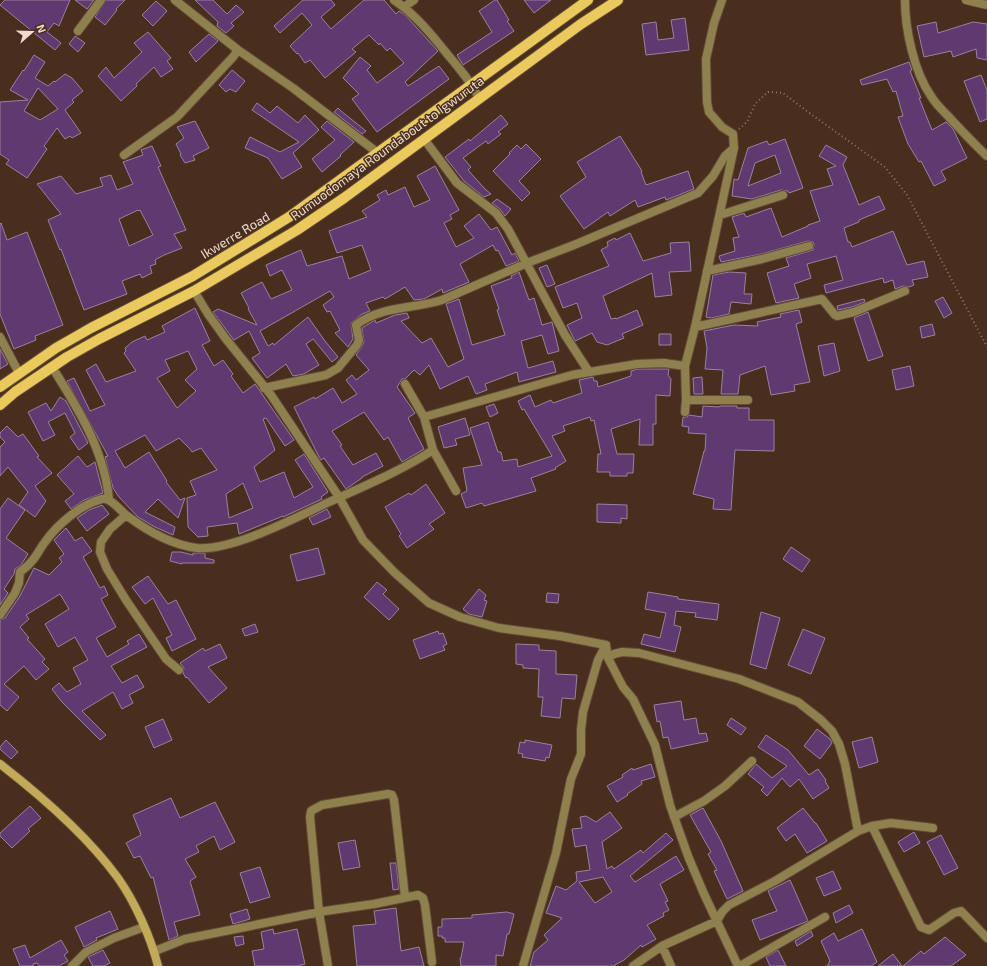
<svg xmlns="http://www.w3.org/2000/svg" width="987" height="966" viewBox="0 0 987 966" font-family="'Exo 2',sans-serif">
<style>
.building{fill:#5f396f;stroke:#9782a0;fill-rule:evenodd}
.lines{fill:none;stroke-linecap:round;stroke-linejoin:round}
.street-casing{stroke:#634a3a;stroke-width:10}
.secondary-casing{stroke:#634a3a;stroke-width:10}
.primary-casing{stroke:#634a3a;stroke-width:12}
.path{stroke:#8e7769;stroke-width:2;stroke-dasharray:1 3;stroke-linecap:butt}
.street{stroke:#8f814e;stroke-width:8}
.secondary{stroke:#c2aa56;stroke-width:8}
.primary{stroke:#eaca5a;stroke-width:10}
.labels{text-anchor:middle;stroke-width:3;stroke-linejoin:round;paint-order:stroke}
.street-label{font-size:13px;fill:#eddbd0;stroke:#492e1d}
</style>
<rect width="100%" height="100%" fill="#492e1d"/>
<path class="building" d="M5 0H70L59 26 54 23 47 32 61 43 55 50 0 5Z
M75 0H94L87 9Z
M106 0H125L116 9 117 10 105 25 95 17Z
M195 0H213L227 14 236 5 244 12 231 23 234 26 226 33 217 26 218 22Z
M303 0H331L335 5 321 17 331 29 364 0H384L396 14 399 11 405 15 438 51 405 82 408 86 439 66 449 79 377 132 352 99 359 94 343 78 360 57 371 66 367 70 377 83 404 63 390 48 387 51 380 43 379 45 369 35 352 49 356 52 325 78 310 60 305 63 298 53 297 54 290 46 312 25 302 13 280 33 274 26Z
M495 0H497L509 20 507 21 514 31 463 65 457 55 492 32 479 11Z
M524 0H551L534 13Z
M156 1 167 11 153 26 142 15Z
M685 18 689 50 646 55 642 24 656 22 658 40 674 38 671 20Z
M936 22 938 33 973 22 987 24V60L977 58 976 49 953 57 951 51 924 57 917 26Z
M148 32 171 58 167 61 173 69 161 77 154 67 136 84 137 86 121 101 98 76 106 67 114 78 142 52 134 43Z
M209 34 218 41 196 62 189 52Z
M75 36 85 43 78 52 69 44Z
M34 55 45 62 35 78 48 86 54 81 55 82 65 74 72 78 83 91 72 100 74 102 65 110 81 133 72 138 70 136 65 139 57 128 44 146 47 149 27 178 6 164 9 160 0 154V102L28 100 10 90 23 70 24 71ZM38 88 58 109 40 120 24 111Z
M909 62 912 70 910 71 921 98H919L932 130 946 122 953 129 967 158 941 171 946 180 934 186 921 161 919 162 908 144 898 117 903 116 896 91 893 92 887 79 862 85 860 80Z
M232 70 245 81 236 92 230 89 226 92 219 85Z
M981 75 987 90V119L980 122 964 81Z
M257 103 270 113 277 106 298 123 305 115 319 130 293 153 302 167 282 179 268 158 245 148 250 137 280 152 299 142 252 110Z
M338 108 341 111 366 131 362 134 334 112Z
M501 115 508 124 498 132 501 134 488 144 486 141 463 158 471 167 468 170 485 189 491 194 484 197 464 181 445 157 469 139 470 141Z
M195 121 209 148 193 156 195 160 185 163 180 155 181 154 176 144 184 138 177 127Z
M327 121 354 142 340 155 341 156 322 172 312 159 335 140 321 127Z
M620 136 642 171 641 172 646 185 688 171 694 189 666 200 665 197 638 207 635 200 610 216 608 212 584 229 560 196 586 177 577 162Z
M785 139 803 188 789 193 788 191 781 190 752 199 732 196 734 179 738 180 748 148 767 141 769 145ZM775 155 781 173 748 186 755 163Z
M526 144 541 159 519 181 530 193 522 201 493 171 510 154 509 153 517 145 521 149Z
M826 145 847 157 843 165 859 205 879 196 885 209 859 220V222L844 228 848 242H850L852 247 893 231 907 265 924 261 928 277 912 280 914 285 909 287 903 286 895 289 893 280 884 283 883 278 826 293 824 285 843 280 836 256 807 264 811 278 794 284 799 298 776 303 767 273 789 266 786 258 813 250 814 245 813 242 808 241 761 254 721 262 719 256 735 251 733 238 739 237 732 217 744 213 746 217 771 208 782 237 808 226V225L820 221 810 191 833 185 827 169 836 166 819 156Z
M152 146 161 166 158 167 186 230 174 234 182 248 164 255 155 260 156 264 150 266 152 273 142 278 140 274 122 281 127 294 84 310 61 249 60 250 48 220 61 214 37 184 61 176 76 194 103 186 100 178 111 175 117 190 133 184 123 162 143 155 141 150ZM138 210 139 211 140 210 153 235 129 246 119 219Z
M435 166 459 210 450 215 452 219 444 223 456 247 474 238 464 226 479 214 491 230 497 227 512 255 515 253 519 261 506 266 498 250 496 251 493 245 460 264 469 282 443 293 442 289 424 299 414 300 405 287 385 299 383 297 366 303 370 311 362 314 351 323 353 339 348 347 335 333 340 330 330 311 327 312 323 305 334 297 330 291 260 331 268 346 273 343 274 345 308 317 325 341 338 357 332 362 313 339 306 344 319 365 304 374 293 376 286 364 267 378 252 358 260 353 249 331 234 340 213 312 218 309 257 325 248 309 249 308 241 293 262 282 271 299 292 290 282 270 270 276 266 265 301 250 307 266 342 256 349 279 371 270 362 245 337 253 329 231 367 217 362 211 380 200 377 195 386 190 388 195 405 187 414 207 430 200 417 176Z
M497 199 511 209 505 216 500 209 492 203Z
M1 223 7 240 27 232 63 325 35 336 36 340 14 349 0 314V224Z
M630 233 643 261 671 253 670 243 689 242 691 271 669 272 672 295 655 297 652 273 603 296 611 319 616 318V319L637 310 643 325 622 334 624 338 607 345 597 342 592 333 575 341 567 325 582 318 577 303 563 308 555 287 609 266 601 250 608 246 607 242 615 238 616 240Z
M547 265 555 284 547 287 539 268Z
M519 272 529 300 534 298 542 325 552 322 559 351 548 354 542 335 521 341 528 368 553 361 556 372 519 382 517 372 485 384 487 390 476 394 468 376 440 389 429 365 420 375 414 370 405 379H402L397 387 415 413 408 418 424 449 402 462 388 437 384 440 364 412 332 431 342 445 340 446 353 465 376 453 383 466 362 477V478L346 489 324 458 321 460 319 457 294 407 314 397 315 399 333 388 342 403 357 394 346 380 352 375 356 380 369 370 356 355 361 348 364 342 362 328 375 320 376 323 395 315 407 313 409 318 401 321 422 343 431 338 448 367 464 359 446 304 459 299 472 345 505 335 497 310 499 309 491 286 512 278 511 276Z
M729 272 746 273 744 294H752L751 304 731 302 729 314 711 318 706 317 713 275Z
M943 297 952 313 944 318 935 301Z
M864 299 865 302 852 307 838 310 837 306Z
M195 308 210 341 202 345 214 366 223 360 233 374 231 376 243 393 255 384 294 440 285 446 266 418 263 419 275 450 254 467 260 482 284 472 294 498 313 487 295 460 304 454 328 492 321 497 322 499 283 517V516L239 534 237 523 207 527 208 536 198 537 188 527 187 498 196 495 190 481 217 470 201 448 192 452 190 449 179 438 156 451 145 435 115 451 125 468 149 452 167 481 166 482 180 500 185 498 178 518 158 499 145 512 175 527 173 535 155 527 138 517 119 497 113 488 105 457 108 456 67 381 74 378 90 411 105 405 86 370 96 364 106 382 136 371 124 353 126 351 125 348 132 342 145 336 147 340 165 332 162 326ZM188 351 197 369 185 380 196 391 177 408 157 378 170 371 165 360ZM243 483 253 508 229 518 226 494Z
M799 310 802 322 796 324 810 382 794 385 795 391 771 395 765 366 740 375 738 394H721L723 370 705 369 707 348 704 331 734 325 758 326 757 322 781 317 780 314Z
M868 312 883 356 868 361 854 318Z
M932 324 935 335 922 338 920 327Z
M659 334H671V345H659Z
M834 343 840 371 824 376 818 346Z
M0 349 8 364 0 369Z
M910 366 914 386 896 390 892 370Z
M638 369H669L668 375 671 379 670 396 656 395V424H653V445H639L640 419 611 429 617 454H634L633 473H627V476H610V472H597L598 454H601L594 420 591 421 590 417 563 426 565 431 552 436 566 461 555 468 556 469 531 478 536 491 484 506 482 503 466 508 461 494 467 491 463 468 482 465 470 428 488 422 498 452H501L503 461 517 459 518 467 552 456 524 409 522 410 518 401 530 395 535 407 551 400 553 403 582 393 579 380 593 377 594 381H597L598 387 631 376V371Z
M702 377 703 394H694L693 378Z
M60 397 66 401 88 443 79 450 70 437 75 433 65 413 48 422 55 435 43 441 28 412 46 403 51 411Z
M494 404 498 413 490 417 486 407Z
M703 406 719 407 720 406H737V408H749V420H774V451L735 450 731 510 713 509 714 499 693 494 704 451H705L706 434 688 433 689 427 682 426 683 417H687L689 415 702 417Z
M465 418 470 435 455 439 457 445 444 448 438 427Z
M7 426 18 437 23 434 39 456 37 457 52 473 35 486 46 501 35 517 19 505 28 492 8 467 0 476V447L5 442 0 437V433Z
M78 456 87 467 95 462 103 493 84 500 71 509 65 501 74 494 57 475Z
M426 484 445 513 429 524 434 529 407 548 399 536 401 534 385 507 409 493 411 495Z
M8 498 25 510 6 538 28 554 21 565 15 569 14 574 4 589 8 593 0 605V509Z
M597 504 627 505V519L621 518V523L597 522Z
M102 505 109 514 87 531 77 518 89 510Z
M327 509 331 517 313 525 309 518Z
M66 528 75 541 82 537 92 551 83 557 100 588 104 586 108 595 101 599 116 627 96 638 107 657 129 644 127 641 139 634 147 647 111 666 122 683 137 675 144 687 129 695 133 703 122 709 113 692 82 711 106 735 100 740 61 701 52 689 59 683 67 692 81 684 73 668 88 660 75 637 58 647 45 624 69 609 60 594 26 615 29 619 20 627 29 638 27 639 45 659 42 662 49 669 36 680 24 666 4 684 19 697 7 711 0 705V620L5 618 20 596 34 568 49 575 62 562 59 558 64 554 54 540Z
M791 547 810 560 802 572 783 559Z
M318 548 325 574 297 581 290 555Z
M172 552H181L193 555V553H205V558L214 560V563H182V564L170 561Z
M148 576 168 604 176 600 196 639 172 651 166 638 172 635 153 598 145 604 132 587Z
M377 582 387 590 383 594 399 609 389 620 364 597Z
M479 589 486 595 484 600 487 601 482 617 469 614 463 609Z
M648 592 678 597V599L719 604 717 620 695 617 696 613 676 611 674 625 681 627 675 652 641 644 644 634 660 638 666 613 645 609Z
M547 593 559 594 558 603 546 602Z
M761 612 780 618 766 669 750 664Z
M255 624 258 632 245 636 242 629Z
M803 629 825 638 811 674 788 665Z
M438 631 439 634 443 633 447 644 443 646 445 650 420 659 413 640Z
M220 644 227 658 208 667 227 688 209 703 187 677 186 678 183 673 184 668 180 663 203 648 205 651Z
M516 644 539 645V650L556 651V674L577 675 575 699 562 698 560 718 541 716 543 697H538L539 669 523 668V665L516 664Z
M681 701 684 720 696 718 699 734 706 733 708 741 671 749 668 737 663 738 660 721 657 722 654 705Z
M731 718 746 728 741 735 727 725Z
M163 719 172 740 154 748 145 727Z
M817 729 830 739 832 743 820 759 804 746Z
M766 735 788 750 809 775 818 769 826 780 825 781 829 788 813 799 799 779 790 787 782 778 767 796 761 790 764 787 748 774 756 764 772 778 787 766 758 747Z
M872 737 878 762 859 768 852 742Z
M6 740 18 752 11 759 0 749V747Z
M525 740 552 745 549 758 546 757 545 761 522 757 523 754 518 753 520 742 525 743Z
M651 764 655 777 641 781 642 784 627 794 628 795 617 802 607 786 623 777 622 775 632 768 633 770Z
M171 798 180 818 215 802 235 842 220 850 214 836 196 846 199 852 185 859 196 877 190 881 200 915 174 922 178 936 169 940 153 877 151 878 140 856 134 858 126 843 141 835 133 815Z
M30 806 41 818 28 829 30 831 12 848 0 836V833Z
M703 808 721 841 743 891 727 899 714 871 717 870 708 854 711 852 690 815Z
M803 808 815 823H816L827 841 807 853 795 834 786 841 777 828Z
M610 812 622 828 602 842 607 869 612 866 614 869 641 850 643 853 666 833 673 840 630 876 635 882 676 856 684 870 660 884 668 901 665 902 669 910 663 913 664 916 647 925 656 939 642 947 641 945 624 960 613 966H530L534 952 548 940 544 935 562 918 546 913 556 886 566 890 577 881 576 872 590 870 586 845 575 847 572 829 582 828 580 817 586 816 596 822ZM603 877 612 892 595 903 579 882Z
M914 832 920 843 904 852 898 842Z
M941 835 958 868 944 875 927 842Z
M355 840 360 867 343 870 338 843Z
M390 863H396L399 889 393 890Z
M260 867 270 897 250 903 240 873Z
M833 871 841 889 824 896 816 878Z
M790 880 808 921 760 940 752 920 777 911 768 891Z
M849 905 853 913 836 923 833 913Z
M396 908 401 951 419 947 424 966H357L353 926 376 924 374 911Z
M247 909 250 919 233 924 230 914Z
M110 911 118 929 96 938 97 940 84 947 75 927Z
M507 912 514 914 509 934H507L503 956 496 955V966H461L460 958H461L464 942H445V938H442V936H438V927H442V919L472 918V915Z
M273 929 274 934 297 929 305 964 297 966H255L252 951 264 949 261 932Z
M862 929 877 962 871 966H827L830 961 821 941 834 933 838 941Z
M811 931 813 936 797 946 795 941Z
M243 936 244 944 236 946 234 937Z
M945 937 966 955 951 966H903L921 951 924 954Z
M61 940 68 952 64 955 68 961 59 966H39L37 963 33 964V966H20L13 949 25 945 30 958Z
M103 950 110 963 104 966H93L88 957Z
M778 950 786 966H770L766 957Z
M893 954 902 966H878Z"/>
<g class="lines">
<g class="street-casing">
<path id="street" d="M175 0 238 50 293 88 378 153
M394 0C416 15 432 35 448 55 460 69 471 82 479 98
M905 0C905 29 914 72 931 96 935 103 941 109 947 115 960 129 973 143 987 156
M966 0 987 5
M404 7 414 0
M78 31 101 0
M424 139 457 183 496 213 508 229 565 335 589 372
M124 155 177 117 233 57 238 50
M720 215 783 195
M707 271 762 259 809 246
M194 291 208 314 226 339 271 395 339 497 363 540 395 573 429 603 460 617 499 628 560 636 606 645
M695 327 822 299 835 315 837 316 854 312 905 291
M0 337 19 373
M52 367C78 408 105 452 109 500
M405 384 424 417
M264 388 326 375 338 368 357 345 359 340 356 325C380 306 414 309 442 300L527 263 574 245 698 193 713 176 725 156 734 148
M686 400H748
M685 412 686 400 685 366 695 327 734 148 733 134 722 127 709 112 707 102 706 59 714 23 722 0
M456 491 433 450 424 417 572 375 637 364 664 363 685 366
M126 515 110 529 101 542 100 552 107 569 126 600 166 659 179 670
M0 615 15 593 19 583 20 572C24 569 28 566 31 562 37 556 40 548 45 542 57 525 81 504 102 499 110 497 120 510 126 515 146 530 171 545 197 548 232 551 295 518 327 503 362 487 401 471 433 450
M606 645 608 658 623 687 633 699 655 745 670 805 688 856 704 894 738 966
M608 658 614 654 622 652 639 653 739 679 798 702 821 720 832 731 839 744 845 764 858 831
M674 817 704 801 725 786 752 761
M872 826 921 927 929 930 954 913 961 911 987 938
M662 946 671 966
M155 951 185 939 325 911 374 904 418 895 423 898 425 905 432 962
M72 966 86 952 114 938 144 927
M328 966 319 912 310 817 311 811 322 805 388 794 392 795 394 800 405 897
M523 966 556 853 571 779 581 754V730L583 712 598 660 606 645
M633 966 662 946 717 921 722 912 729 905 775 881 858 831 872 826 891 823 933 828
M740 966 825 917"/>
</g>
<g class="secondary-casing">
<path id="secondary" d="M0 764C40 795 88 837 118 878 135 902 151 938 158 966"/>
</g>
<g class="primary-casing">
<path id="primary" d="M0 387 56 348 91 328 193 276 289 217 588 0
M0 405 15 392 67 357 99 339 194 291 297 230 344 198 581 24 618 0"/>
</g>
<path class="path" d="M739 129 747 122 755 104 768 92 783 93 808 112 885 167 907 195 987 347"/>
<use href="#street" class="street"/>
<use href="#secondary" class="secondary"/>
<use href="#primary" class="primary"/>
</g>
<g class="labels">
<g class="street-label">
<text transform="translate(387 148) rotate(-36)" y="5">Rumuodomaya Roundabout to Igwuruta</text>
<text transform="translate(235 235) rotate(-31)" y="5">Ikwerre Road</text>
</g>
</g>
<g transform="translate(32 32) rotate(70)" stroke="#492e1d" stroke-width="3" paint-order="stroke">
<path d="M0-3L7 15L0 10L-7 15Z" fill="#eddbd0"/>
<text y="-6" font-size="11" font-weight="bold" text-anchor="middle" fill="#eddbd0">N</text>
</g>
</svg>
